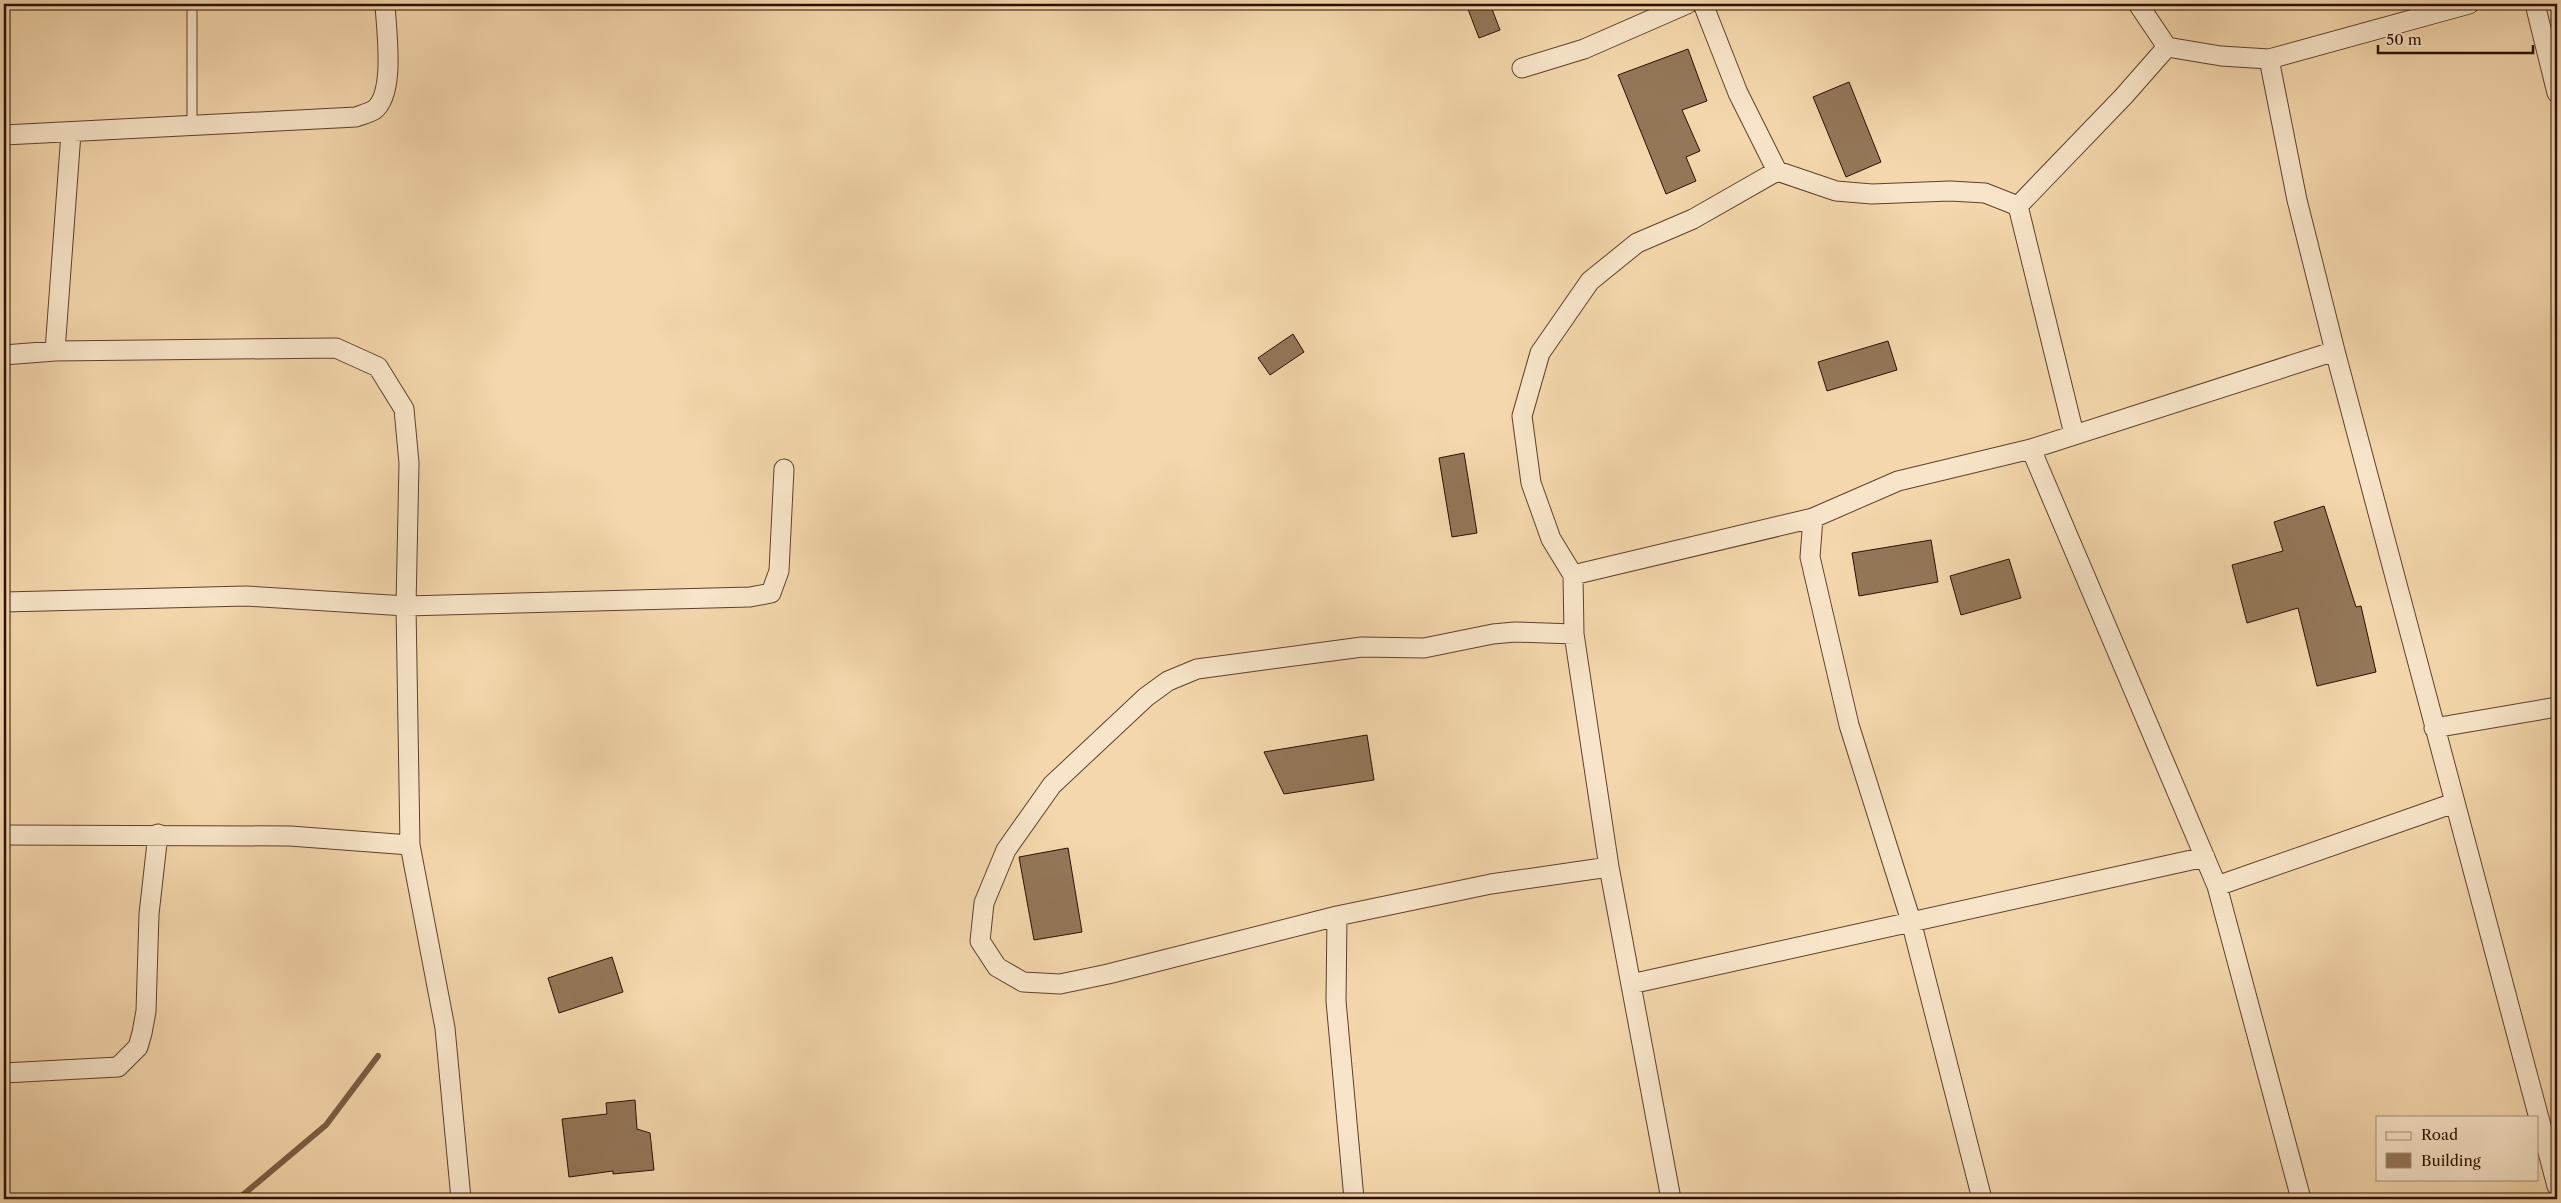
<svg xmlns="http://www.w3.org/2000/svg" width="2561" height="1203" viewBox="0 0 2561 1203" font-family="'Libre Caslon Text',serif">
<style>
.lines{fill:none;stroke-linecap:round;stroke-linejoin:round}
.stream{stroke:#7b5e44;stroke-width:6}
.building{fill:#947759;stroke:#2c0f00}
.service-casing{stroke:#5e412b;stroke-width:11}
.minor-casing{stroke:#5e412b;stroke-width:21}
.service{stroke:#f8e5c9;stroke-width:9}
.minor{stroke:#f8e5c9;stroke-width:19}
</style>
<rect width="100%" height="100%" fill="#f4d7ac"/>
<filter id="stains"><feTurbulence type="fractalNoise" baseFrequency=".004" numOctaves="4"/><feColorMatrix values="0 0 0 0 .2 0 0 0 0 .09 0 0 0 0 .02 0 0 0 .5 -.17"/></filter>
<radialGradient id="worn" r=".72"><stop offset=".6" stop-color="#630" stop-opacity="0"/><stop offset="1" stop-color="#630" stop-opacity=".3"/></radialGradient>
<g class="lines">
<path class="stream" d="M238 1199 326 1125 378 1056"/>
</g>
<path class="building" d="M1466 4H1490L1500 30 1479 38Z
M1688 49 1707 101 1682 110 1700 151 1686 157 1696 181 1666 194 1618 75Z
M1849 82 1881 162 1846 177 1813 97Z
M1293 334 1304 352 1270 375 1258 358Z
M1888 341 1897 370 1827 391 1818 362Z
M1464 453 1477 533 1452 537 1439 458Z
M2324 506 2356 607 2361 606 2376 672 2317 686 2298 608 2247 623 2232 565 2283 551 2274 522Z
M1931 540 1938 582 1859 596 1852 553Z
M2009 559 2021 598 1961 615 1950 576Z
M1367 735 1374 780 1284 794 1264 752Z
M1068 848 1082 932 1034 940 1019 857Z
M612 957 623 992 559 1013 548 978Z
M635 1100 637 1129 650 1133 654 1170 613 1174V1171L569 1177 562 1119 607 1114 606 1103Z"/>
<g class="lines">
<g class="service-casing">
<path id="service" d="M192 125V4"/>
</g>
<g class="minor-casing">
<path id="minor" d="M2138 4 2167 47 2221 56 2269 59 2469 4
M2535 4 2557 93
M2269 59 2297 200 2335 351 2557 1186
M1522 68 1584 49 1687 4
M4 135 356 117C361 115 369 113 374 110 396 94 386 28 385 4
M1777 171 1836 191 1872 194 1950 191 1985 193 2018 206
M55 351 71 133
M4 355 55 351 336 348 378 367 404 409 409 463 406 606 410 845 445 1028 461 1199
M2074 434 2018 206 2123 97 2167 47
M2031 449 2217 886 2301 1199
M1573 575 1551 539 1531 483 1522 416 1540 353 1590 281 1637 243 1693 219 1777 171 1738 93 1703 4
M4 602 246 596 406 606 750 597 771 593 779 571 784 469
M1574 634 1515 632 1493 634 1424 648 1362 647 1197 669 1168 681 1146 697 1052 785 1006 850 984 903 980 941 997 967 1023 982 1060 984 1108 974 1337 916 1491 884 1609 867 1671 1199
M2434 728 2557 707
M4 835 290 836 410 845
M1609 867 1574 634 1573 575 1813 518
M2217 886 2454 803
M1337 916 1336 1001 1354 1199
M1631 984 2205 857
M4 1073 118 1067 138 1047 142 1033 146 1011 149 914 158 834
M1982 1199 1911 921 1849 725 1810 557 1813 518 1898 481 2031 449 2335 351"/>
</g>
<use href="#service" class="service"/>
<use href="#minor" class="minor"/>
</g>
<rect width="2561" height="1203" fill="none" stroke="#f4d7ac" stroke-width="20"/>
<rect x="5" y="5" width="2551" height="1193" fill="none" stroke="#2c0f00" stroke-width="2.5"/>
<rect x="10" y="10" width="2541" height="1183" fill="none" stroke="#2c0f00"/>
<rect x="2376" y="1116" width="162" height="65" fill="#f8e5c9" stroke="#a68f79"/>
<rect x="2386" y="1132" width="25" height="8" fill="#f8e5c9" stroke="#a68f79"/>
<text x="2421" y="1140" font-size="15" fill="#2c0f00">Road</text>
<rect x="2386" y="1153" width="25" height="15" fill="#947759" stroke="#a68f79"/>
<text x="2421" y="1166" font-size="15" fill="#2c0f00">Building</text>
<path d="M2378 45v8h155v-8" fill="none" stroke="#2c0f00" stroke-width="2.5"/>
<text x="2386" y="45" font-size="15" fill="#2c0f00" stroke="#f8e5c9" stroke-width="4" paint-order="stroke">50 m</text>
<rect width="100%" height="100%" filter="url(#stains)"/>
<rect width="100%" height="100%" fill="url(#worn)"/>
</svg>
